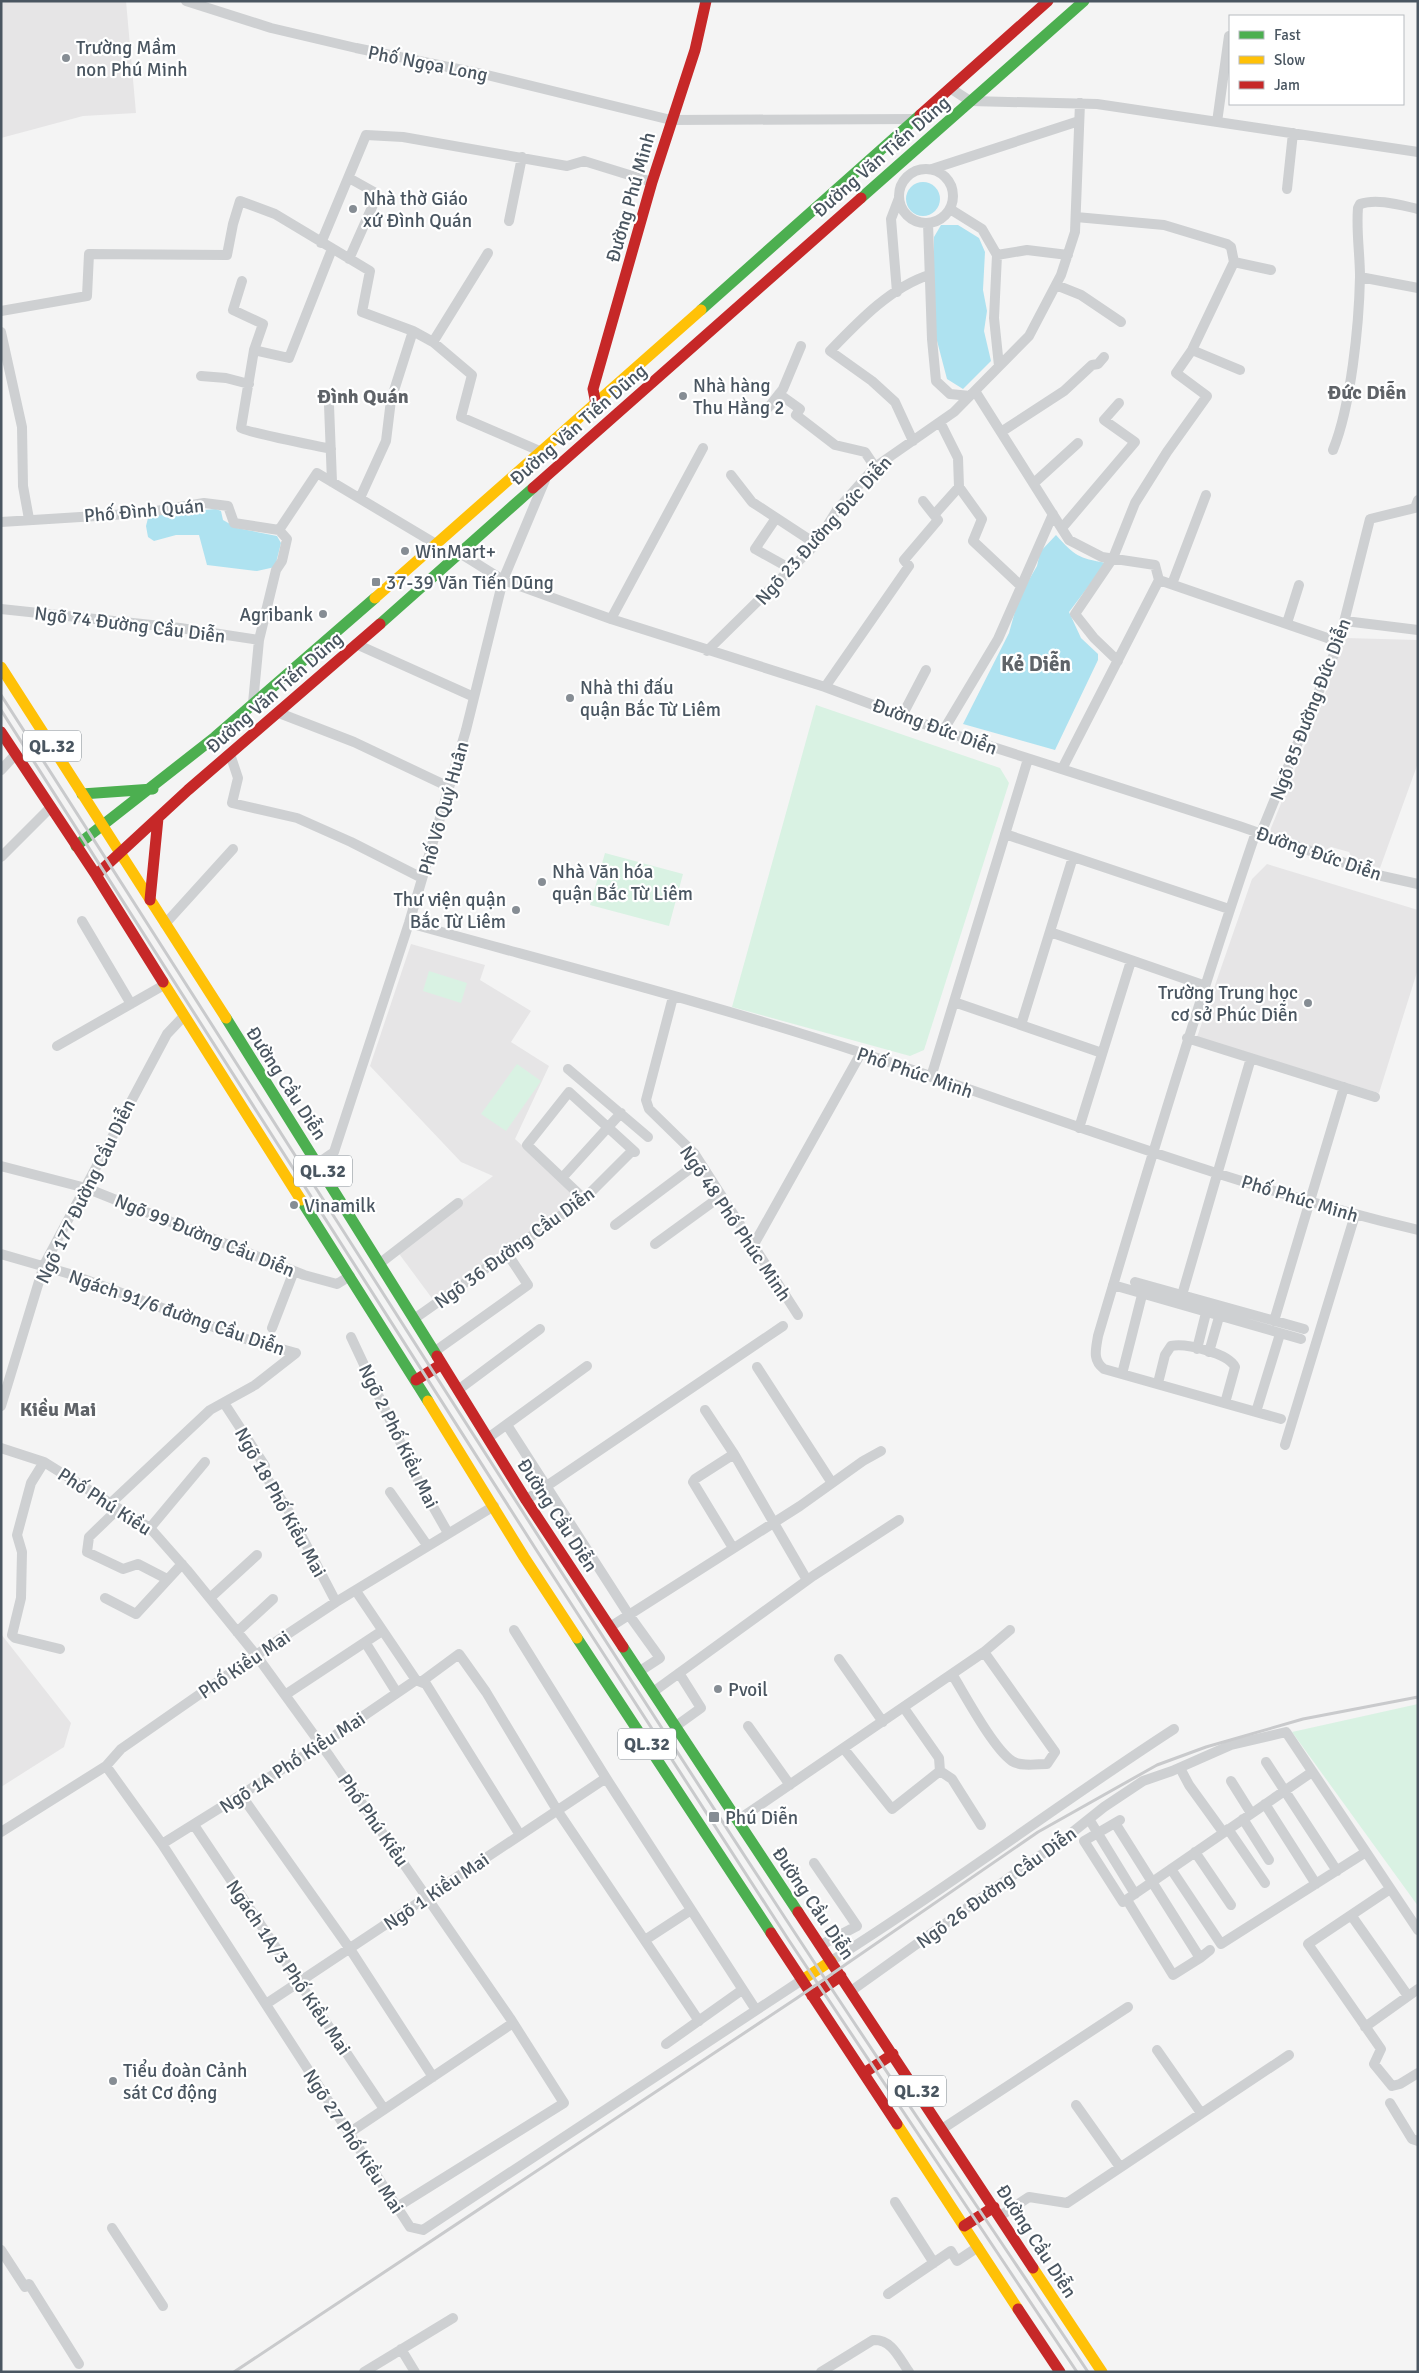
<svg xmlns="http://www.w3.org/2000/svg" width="1419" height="2373" viewBox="0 0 1419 2373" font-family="Signika,sans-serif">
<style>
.education{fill:#e6e5e6}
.green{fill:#d9f2e3}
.water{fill:#aee2f0}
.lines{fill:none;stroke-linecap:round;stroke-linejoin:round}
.street{stroke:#ced0d2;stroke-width:10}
.fast{stroke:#4caf50;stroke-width:11}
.slow{stroke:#ffc107;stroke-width:11}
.jam{stroke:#c62828;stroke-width:11}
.rail{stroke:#c9cacc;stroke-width:3}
.poi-dot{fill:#868d94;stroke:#fff;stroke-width:2}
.labels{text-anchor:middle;stroke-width:4.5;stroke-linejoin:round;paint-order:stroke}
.shield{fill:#fff;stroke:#808990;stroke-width:1}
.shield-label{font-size:18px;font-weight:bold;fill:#4a5661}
.poi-label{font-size:19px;fill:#4a5661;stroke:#fff;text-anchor:start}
.street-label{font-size:19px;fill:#4a5661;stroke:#fff}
.neighbourhood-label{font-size:20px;font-weight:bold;fill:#5f6368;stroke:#fff}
.quarter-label{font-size:21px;font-weight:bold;fill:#5f6368;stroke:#fff}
</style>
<rect width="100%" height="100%" fill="#f4f4f4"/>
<path class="education" d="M9 1H126L136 113 83 116 1 138V3Z
M1345 638 1418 640V763L1380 868 1353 860 1349 852 1331 847 1324 851 1269 833 1320 708Z
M1267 864 1418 910V969L1379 1093 1197 1037 1252 879Z
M411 944 485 965 480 980 531 1011 511 1042 549 1066 515 1139 576 1195 564 1207 434 1301 397 1251 493 1176 461 1162 370 1066Z
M1 1634 71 1723 64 1747 1 1787Z"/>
<path class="green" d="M816 705 1000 768 1009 783 924 1050 910 1056 732 1007Z
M605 853 683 874 669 926 590 905Z
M429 971 467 983 461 1003 423 991Z
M517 1064 541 1081 506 1131 481 1114Z
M1418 1704V1906L1292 1732Z"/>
<path class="water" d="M906 199a17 17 0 1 1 34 0a17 17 0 1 1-34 0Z
M941 225H958L979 238 985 252 983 290 987 311 984 331 991 361 963 389 947 379 936 337 933 295 934 237Z
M216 509 221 511 223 520 237 528 277 536 281 543 275 567 257 571 207 565 199 535H176L154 541 148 537 146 526 149 514Z
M1056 535C1075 556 1078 558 1106 563L1069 612 1081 638 1098 654V660L1055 750 963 724 1009 633 1019 597 1037 566 1040 552Z"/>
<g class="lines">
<path class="street" d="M186 1 271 28 356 48 487 75 671 120 916 119
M950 88 970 101 1097 104 1418 152
M1217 122 1229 36
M899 196a27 27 0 1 1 54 0a27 27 0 1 1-54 0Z
M932 169 1079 121
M349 178 374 192 377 196 349 259
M1287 189 1293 133
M950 209 982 229 997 255 994 318 999 366
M1076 217 1164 225 1227 244 1231 247 1234 262
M509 221 522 157
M928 223 932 339 936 381 950 394 970 396
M321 243 366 135 403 137 567 166 584 161 652 182
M997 255 1027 250 1068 255
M1360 277 1418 288
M242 281 233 310 263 324 254 350 289 358 332 249
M1056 285 1081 295 1121 322
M897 292 891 219 899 198
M1 311 87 296 89 254 227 255 233 224 240 201 275 214 370 271 362 312 413 331 433 342 472 375 461 417 542 452
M1 332 22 427 23 486 29 519
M433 342 488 253
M254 350 241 428C245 432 318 446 331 449
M1192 350 1240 370
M201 376 226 378 249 384
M975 391 1069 540 1102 557 1155 565 1159 580
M779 394 800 409 796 415 835 445 865 452 875 467
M329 405 332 482
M768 408 783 389 801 346
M940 422 958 458 959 487 982 519 973 541 1021 586
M1001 432 1064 391 1092 365 1098 364 1104 357
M913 441 895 402 872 381 830 351C858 322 891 287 929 275
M1333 450C1351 406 1359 325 1360 277 1360 254 1356 231 1358 208L1360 204C1377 198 1400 205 1418 209
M731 475 752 502 816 544
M1034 483 1078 443
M360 498 386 441 391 400 413 331
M923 501 934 515
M776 518 755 549 791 569
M1 522 144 513 204 503 228 506 234 523 279 530 317 473 436 544
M1062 528 1135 442 1104 420 1119 403
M458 552 503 580 611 619 825 687 943 731 1239 826 1382 876 1418 884
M1159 580 1339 642
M1172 584 1206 495
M1 609 180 628 259 640
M611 619 703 448
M1345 621 1418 630
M1287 623 1299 585
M356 644 474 697
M707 651 816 544 837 510 875 467 954 412 1029 336 1061 275 1075 232 1080 103
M1118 661 1094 638 1075 614 1113 558 1135 503 1167 452 1207 396 1176 373 1192 350 1234 262 1271 270
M825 687 909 566 904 560 938 520 934 515 959 487
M253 703 259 640 276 570 282 561 287 539 279 530
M279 713 354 742 449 787
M903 714 926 670
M943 731 998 639 1053 514
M230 754 238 778 232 803 297 818 351 842 422 878
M1062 769 1159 580
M1 770 16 754
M1256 832C1199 999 1148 1167 1098 1336 1096 1349 1092 1360 1104 1369L1281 1419
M1261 833 1339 642 1370 519 1415 508 1418 500
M1005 834 1229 909
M1 857 51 807
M82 921 131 1004
M409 923C560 965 713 1004 862 1053 1047 1114 1229 1185 1418 1230
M165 924 233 849
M1050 932 1203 985
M673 997 646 1100 649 1109 694 1153 798 1315
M954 1002 1102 1053
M1021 1025 1073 857
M1187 1038 1375 1097
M57 1046 164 985
M568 1069 648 1137
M931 1077 1028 759
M1079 1128 1131 961
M318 1163 334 1152 409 923 466 730 503 580 545 480
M1 1166 86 1188 304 1275 337 1284 350 1276
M562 1178 621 1113
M584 1199 527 1145 569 1092 635 1152
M615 1225 699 1162
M655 1244 721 1196
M753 1246 861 1053
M1 1254 70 1274 249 1340 296 1353
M379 1264 458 1203
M1135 1282 1304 1329
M1113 1285 1301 1339
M1182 1295 1251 1058
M414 1319 584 1199 633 1150
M1274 1321 1344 1087
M272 1328 294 1271
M351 1337 419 1482 448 1533
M1197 1349 1206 1313
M434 1352 528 1285 507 1253
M1209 1352 1219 1317
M757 1367 832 1483
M1122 1374 1142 1295
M1158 1383 1165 1355 1171 1346C1186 1343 1228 1353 1235 1367L1225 1403
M458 1390 540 1329
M224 1403 265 1466 262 1471 287 1508 336 1602
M1 1406 44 1265 167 1034 184 1016
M705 1410 734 1454 807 1580
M1256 1412 1280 1334
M507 1425 629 1615 660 1658 640 1671
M488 1438 587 1366
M1285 1445 1355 1215
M1 1448 44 1462 150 1528 187 1570 256 1655 330 1757 510 2018 564 2103 397 2207
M44 1462 31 1483 17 1535 22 1552 21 1598 12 1635 15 1638 60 1649
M390 1492 427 1545
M526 1500 783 1326
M111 1503 210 1410 255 1385 296 1353
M118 1509 89 1537 87 1552 123 1569 138 1564 167 1579
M150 1528 205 1462
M733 1548 693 1482 695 1479 734 1454
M356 1591 416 1680
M105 1598 136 1614 182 1564
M210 1598 257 1555
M610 1627 800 1506 863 1461 881 1451
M514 1630 606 1778 756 2010
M237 1632 273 1599
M365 1642 397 1693
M839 1659 883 1722
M952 1674C965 1695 993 1748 1012 1761 1021 1767 1037 1764 1047 1764L1055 1752 984 1652
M421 1682 459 1654 486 1692 557 1810 699 2021
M653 1692 813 1576 899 1520
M285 1695 382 1631
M904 1708 939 1758 940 1771
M676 1726 701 1708 679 1673
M748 1726 790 1785
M844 1749 892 1809 940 1771
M1266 1762 1337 1871
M106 1766 162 1844 410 2227 423 2230 802 1980
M1180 1768 1189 1785 1223 1832
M940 1771 952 1779 981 1825
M1231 1781 1251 1813
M241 1795 350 1949 433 2077
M1265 1804 1316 1884
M1089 1819 1135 1894
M1243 1819 1269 1860
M738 1820 984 1652 1010 1630
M1120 1820 1084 1841 1123 1902 1312 1772
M1115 1823 1200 1958 1210 1950
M194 1825 384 2109
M1228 1829 1265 1883
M1 1832 106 1766 121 1749 256 1655 336 1602 494 1506
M162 1844 321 1745 416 1680 426 1684 520 1835
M1195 1852 1231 1905
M814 1863 857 1926 821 1945
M1171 1869 1221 1944 1366 1852
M1390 1889 1308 1944 1381 2049 1374 2064 1392 2086 1400 2084 1418 2073
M1127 1900 1173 1975 1200 1958
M1351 1915 1408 1996
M645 1940 691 1910
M831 1961C948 1888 1058 1804 1174 1729
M851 1991 1069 1835 1104 1807 1143 1781 1172 1771 1231 1745 1286 1732 1418 1930
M266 2004 606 1778
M1365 2027 1418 1989
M666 2044 742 1990
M1157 2050 1201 2113
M1390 2103 1412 2139 1418 2141
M1076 2105 1120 2167
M942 2129 1128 2007
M349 2133 513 2023
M895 2202 934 2263
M1000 2216 1029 2197 1067 2203 1289 2055
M112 2228 163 2306
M1 2250 25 2287
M29 2284 79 2364
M888 2294 951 2251 957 2261 978 2247
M401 2349 415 2372
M364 2372 453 2318
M821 2372 873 2340C892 2339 899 2358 909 2372"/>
<path class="fast" d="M861 198 1084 1
M701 310 920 115
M380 624 533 488
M82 794 153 789
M76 846 215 737 375 598
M226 1018 437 1356
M301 1200 428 1401
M577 1638 771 1933
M623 1647 798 1912"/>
<path class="slow" d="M375 598 701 310
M1 667 226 1018
M163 982 301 1200
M428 1401 524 1557 577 1638
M802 1980 831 1961
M897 2124 1018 2309
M1033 2268 1102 2372"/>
<path class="jam" d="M920 115 1048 1
M596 404 593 389 652 182 695 50 706 1
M533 488 861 198
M1 732 96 875 163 982
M96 875 188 790 380 624
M150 900 158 818
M437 1356 526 1500 623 1647
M416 1380 442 1364
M798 1912 1033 2268
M771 1933 897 2124
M812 1996 841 1976
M864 2073 893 2054
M964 2226 994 2207
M1018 2309 1060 2372"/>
<path class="rail" d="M1 695C260 1098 514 1503 776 1904 878 2061 984 2216 1088 2372
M1 710 537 1551 788 1939 1077 2372
M234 2372 797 1998 1038 1832 1157 1765 1206 1747 1303 1719 1418 1697"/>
</g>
<g class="poi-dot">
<circle cx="66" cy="58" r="5"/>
<circle cx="353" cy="209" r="5"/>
<circle cx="683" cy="396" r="5"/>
<circle cx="405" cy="551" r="5"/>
<rect x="371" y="577" width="10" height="10" rx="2.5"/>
<circle cx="323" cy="614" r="5"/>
<circle cx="570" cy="698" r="5"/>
<circle cx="542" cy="882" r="5"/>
<circle cx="516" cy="910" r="5"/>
<circle cx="1308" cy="1003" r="5"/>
<circle cx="294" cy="1205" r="5"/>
<circle cx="718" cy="1689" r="5"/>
<rect x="708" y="1811" width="12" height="12" rx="2.5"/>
<circle cx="113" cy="2081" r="5"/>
</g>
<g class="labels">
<g class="shield">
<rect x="23" y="730.5" width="58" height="31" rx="4"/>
<rect x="294" y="1155.5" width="58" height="31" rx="4"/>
<rect x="618" y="1728.5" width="58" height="31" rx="4"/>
<rect x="888" y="2075.5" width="58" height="31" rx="4"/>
</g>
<g class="shield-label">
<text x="52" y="752">QL.32</text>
<text x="323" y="1177">QL.32</text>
<text x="647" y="1750">QL.32</text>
<text x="917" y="2097">QL.32</text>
</g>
<g class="poi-label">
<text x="76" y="54">Trường Mầm<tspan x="76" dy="22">non Phú Minh</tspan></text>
<text x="363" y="205">Nhà thờ Giáo<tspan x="363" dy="22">xứ Đình Quán</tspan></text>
<text x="693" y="392">Nhà hàng<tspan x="693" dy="22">Thu Hằng 2</tspan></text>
<text x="415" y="558">WinMart+</text>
<text x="386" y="589">37-39 Văn Tiến Dũng</text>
<text x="313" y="621" text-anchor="end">Agribank</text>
<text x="580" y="694">Nhà thi đấu<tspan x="580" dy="22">quận Bắc Từ Liêm</tspan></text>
<text x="552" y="878">Nhà Văn hóa<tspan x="552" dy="22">quận Bắc Từ Liêm</tspan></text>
<text x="506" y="906" text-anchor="end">Thư viện quận<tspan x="506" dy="22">Bắc Từ Liêm</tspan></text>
<text x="1298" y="999" text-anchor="end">Trường Trung học<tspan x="1298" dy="22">cơ sở Phúc Diễn</tspan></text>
<text x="304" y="1212">Vinamilk</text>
<text x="728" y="1696">Pvoil</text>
<text x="725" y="1824">Phú Diễn</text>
<text x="123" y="2077">Tiểu đoàn Cảnh<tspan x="123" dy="22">sát Cơ động</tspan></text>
</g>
<g class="street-label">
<text transform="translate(428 63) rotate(11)" y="7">Phố Ngọa Long</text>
<text transform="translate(881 156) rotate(-41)" y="7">Đường Văn Tiến Dũng</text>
<text transform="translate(630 197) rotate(-74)" y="7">Đường Phú Minh</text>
<text transform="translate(578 424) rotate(-41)" y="7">Đường Văn Tiến Dũng</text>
<text transform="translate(144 510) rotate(-5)" y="7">Phố Đình Quán</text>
<text transform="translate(823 530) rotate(-48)" y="7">Ngõ 23 Đường Đức Diễn</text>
<text transform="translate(130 624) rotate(7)" y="7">Ngõ 74 Đường Cầu Diễn</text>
<text transform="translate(274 692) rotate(-41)" y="7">Đường Văn Tiến Dũng</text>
<text transform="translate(1310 709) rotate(-69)" y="7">Ngõ 85 Đường Đức Diễn</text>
<text transform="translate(935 726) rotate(20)" y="7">Đường Đức Diễn</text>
<text transform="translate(443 808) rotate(-74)" y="7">Phố Võ Quý Huân</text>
<text transform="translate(1319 853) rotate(19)" y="7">Đường Đức Diễn</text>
<text transform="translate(915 1072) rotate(19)" y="7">Phố Phúc Minh</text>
<text transform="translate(287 1083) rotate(57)" y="7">Đường Cầu Diễn</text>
<text transform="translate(85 1191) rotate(-64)" y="7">Ngõ 177 Đường Cầu Diễn</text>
<text transform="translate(1300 1198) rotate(17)" y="7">Phố Phúc Minh</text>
<text transform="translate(736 1223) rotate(56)" y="7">Ngõ 48 Phố Phúc Minh</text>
<text transform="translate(205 1235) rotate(22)" y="7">Ngõ 99 Đường Cầu Diễn</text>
<text transform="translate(514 1247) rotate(-36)" y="7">Ngõ 36 Đường Cầu Diễn</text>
<text transform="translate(177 1312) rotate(19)" y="7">Ngách 91/6 đường Cầu Diễn</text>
<text transform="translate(399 1436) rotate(64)" y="7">Ngõ 2 Phố Kiều Mai</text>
<text transform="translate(105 1501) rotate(33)" y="7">Phố Phú Kiều</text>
<text transform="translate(281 1502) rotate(61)" y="7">Ngõ 18 Phố Kiều Mai</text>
<text transform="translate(558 1515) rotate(57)" y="7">Đường Cầu Diễn</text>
<text transform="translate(244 1664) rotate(-34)" y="7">Phố Kiều Mai</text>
<text transform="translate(292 1762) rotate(-33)" y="7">Ngõ 1A Phố Kiều Mai</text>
<text transform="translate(374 1820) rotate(55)" y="7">Phố Phú Kiều</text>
<text transform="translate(996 1887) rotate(-36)" y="7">Ngõ 26 Đường Cầu Diễn</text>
<text transform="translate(436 1891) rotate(-34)" y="7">Ngõ 1 Kiều Mai</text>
<text transform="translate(814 1903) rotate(56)" y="7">Đường Cầu Diễn</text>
<text transform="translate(289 1967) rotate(56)" y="7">Ngách 1A/3 Phố Kiều Mai</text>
<text transform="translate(354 2141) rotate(57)" y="7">Ngõ 27 Phố Kiều Mai</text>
<text transform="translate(1037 2241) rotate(57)" y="7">Đường Cầu Diễn</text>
</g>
<g class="neighbourhood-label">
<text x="1367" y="399">Đức Diễn</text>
<text x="363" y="403">Đình Quán</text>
<text x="58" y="1416">Kiều Mai</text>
</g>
<g class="quarter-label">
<text x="1036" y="671">Kẻ Diễn</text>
</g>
</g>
<rect width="1419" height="2373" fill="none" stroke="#4a5661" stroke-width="5"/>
<rect x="1229" y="15" width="175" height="90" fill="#ffffff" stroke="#b7bbc0"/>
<rect x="1239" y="31" width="25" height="8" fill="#4caf50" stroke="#b7bbc0"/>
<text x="1274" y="40" font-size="15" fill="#4a5661">Fast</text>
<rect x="1239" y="56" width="25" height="8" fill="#ffc107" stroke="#b7bbc0"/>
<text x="1274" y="65" font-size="15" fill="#4a5661">Slow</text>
<rect x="1239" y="81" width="25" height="8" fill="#c62828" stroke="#b7bbc0"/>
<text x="1274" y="90" font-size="15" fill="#4a5661">Jam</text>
</svg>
